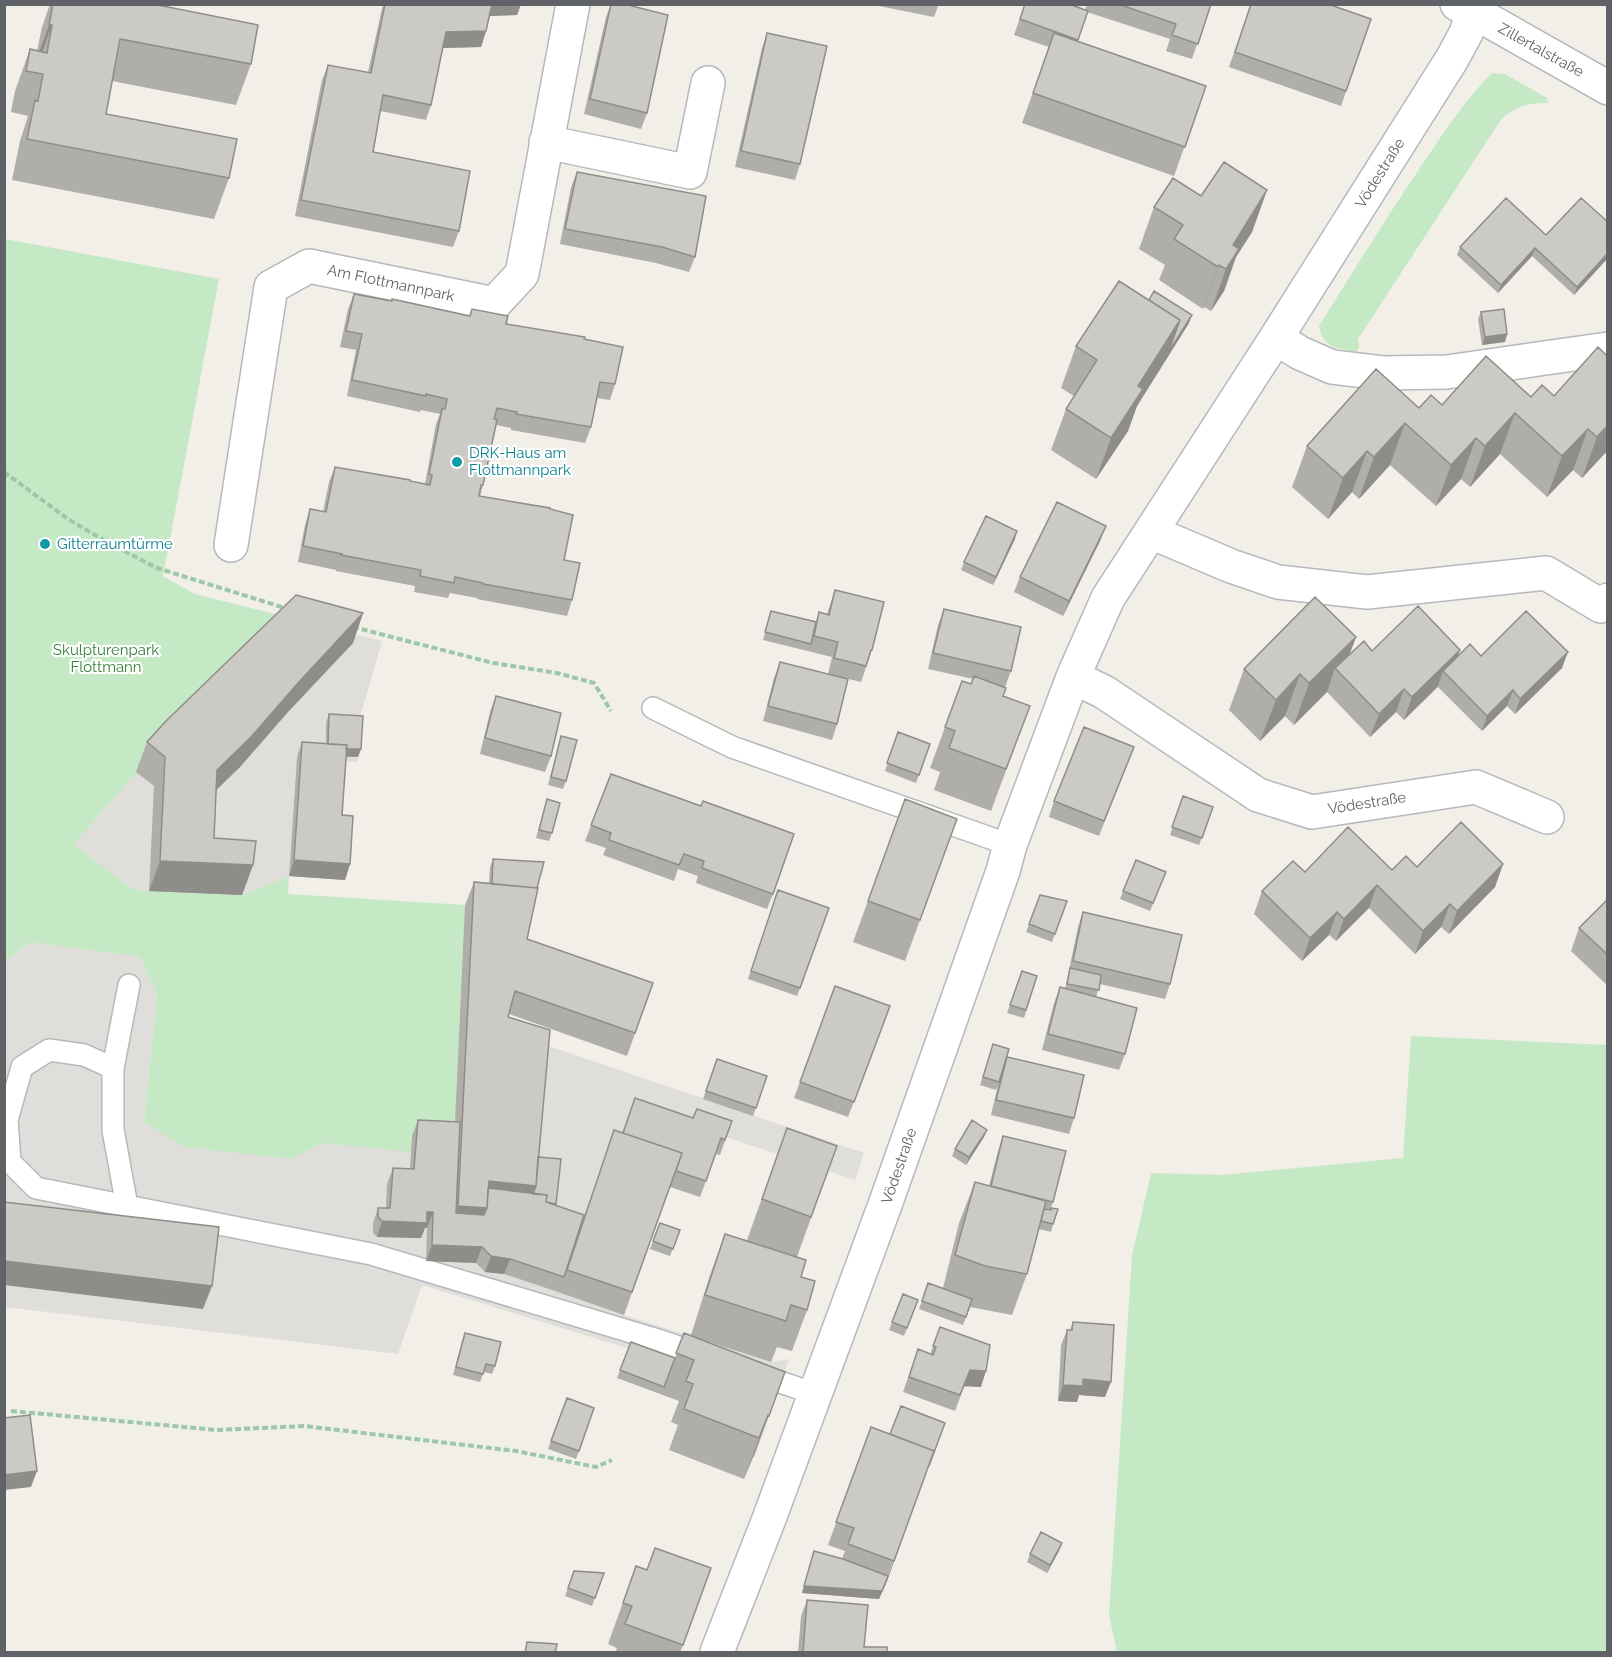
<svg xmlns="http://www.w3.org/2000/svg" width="1612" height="1657" viewBox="0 0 1612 1657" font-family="Raleway,sans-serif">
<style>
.industrial{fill:#e0deda}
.green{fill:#c5e8c5}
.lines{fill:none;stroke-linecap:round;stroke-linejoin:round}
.service-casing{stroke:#b5b8bc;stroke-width:24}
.minor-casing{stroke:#b5b8bc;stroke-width:36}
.tertiary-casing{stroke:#b5b8bc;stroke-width:36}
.path{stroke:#9cc7a9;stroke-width:4;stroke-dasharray:6 3;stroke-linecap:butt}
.service{stroke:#fff;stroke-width:21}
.minor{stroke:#fff;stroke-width:33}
.tertiary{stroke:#fff;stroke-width:33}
.wall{fill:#afaea9}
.shaded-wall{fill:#8f8d8a}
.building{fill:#cccac5;stroke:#8f8d8a;stroke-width:1.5}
.culture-dot{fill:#0f9aa8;stroke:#fff;stroke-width:2}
.labels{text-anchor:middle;stroke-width:4.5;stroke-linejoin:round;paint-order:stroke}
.street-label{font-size:15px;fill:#5f6368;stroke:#fff}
.culture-label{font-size:15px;fill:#0d838f;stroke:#fff;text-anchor:start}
.park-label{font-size:15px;fill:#348238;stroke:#fff}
</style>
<rect width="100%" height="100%" fill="#f1efe8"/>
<path class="industrial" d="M291 618 382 641 360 717 358 762 297 758 289 876 242 895 134 890 74 844 154 752Z
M465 905 530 911 504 1031 864 1153 855 1180 726 1137 673 1175 624 1315 772 1362 789 1359 777 1394 422 1285 398 1354 5 1307V962L30 942 140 957 157 995 144 1122 291 1159 322 1143 410 1151 412 1136 456 1097Z"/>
<path class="green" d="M1492 73 1505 74 1547 98 1548 103C1529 102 1513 107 1500 121L1360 336 1358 338 1359 345 1357 352C1339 349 1322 348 1319 326 1352 273 1385 220 1420 168 1442 135 1464 101 1492 73Z
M5 239 219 279 163 576 195 594 291 618 154 752 74 844 134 890 242 895 289 876 288 894 465 905 454 1138 412 1136 410 1152 322 1143 291 1159 184 1147 144 1122 157 995 140 957 30 942 5 962Z
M1411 1036 1607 1045V1652H1117L1109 1615 1132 1256 1151 1173 1223 1175 1403 1158Z"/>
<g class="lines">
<g class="service-casing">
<path id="service" d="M653 708 732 747 1010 845
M129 985 113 1068V1130L127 1206 371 1254 658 1340 704 1356
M113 1068 84 1055 49 1050 22 1067 7 1120 10 1162 36 1188 127 1206
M754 1373 815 1394"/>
</g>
<g class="minor-casing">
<path id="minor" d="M546 142 690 172 708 83
M1276 338 1300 353 1332 367 1383 373 1447 372 1608 349
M1151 532 1231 566 1278 582 1367 592 1546 573 1601 606 1608 600
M231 545 271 287 309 266 494 304 522 274 573 4
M1073 677 1104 692 1258 795 1312 812 1476 787 1547 817
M717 1652 769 1519 886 1202 1003 871 1010 845 1073 677 1108 598 1276 338 1452 59 1466 33 1476 4"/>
</g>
<g class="tertiary-casing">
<path id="tertiary" d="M1457 4 1474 12 1608 88"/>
</g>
<path class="path" d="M4 472 68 519 107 542 157 568 288 609
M353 627 493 663 557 673 594 683 611 711
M11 1411 217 1430 304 1426 516 1451 596 1467 612 1460"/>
<use href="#service" class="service"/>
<use href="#minor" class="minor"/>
<use href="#tertiary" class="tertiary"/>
</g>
<path class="wall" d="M50 4H153L251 64 236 105 112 81 106 114 229 178 214 219 12 180 20 141 28 116 11 112 13 101 15 91 30 49 37 51 42 27Z
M383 4H521L517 15 490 16 486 31 481 47 443 48 431 105 426 120 380 111 373 152 459 231 453 247 295 216 322 80 328 65 368 72Z
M611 4 647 113 641 129 584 114 606 17Z
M869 4H939L934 17Z
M1025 4 1085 10 1087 4H1211L1192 59 1166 51 1170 39 1087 12 1077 41 1206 86 1174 176 1022 123 1049 47 1014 35Z
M1251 4 1371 19 1341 106 1229 67Z
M767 33 800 164 795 180 735 167 762 48Z
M577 172 695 257 689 272 656 263 560 244 571 187Z
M1267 190 1252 232 1236 257 1224 291 1211 311 1204 307 1203 309 1159 280 1165 265 1139 249 1154 207 1201 196Z
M1608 222V258L1574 295 1532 256 1498 293 1457 255 1460 247 1546 235Z
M354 294 469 316 472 309 506 324 584 339 615 384 610 400 597 398 591 427 585 443 511 430V428L496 425 483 485 480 496 550 509 564 560 572 600 567 616 477 599V598L450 593 448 598 414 592 415 586 336 571V570L298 562 305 525 310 509 323 512 329 482 335 467 425 484 436 424 440 414 421 410 420 412 347 396 356 350 340 347 348 309Z
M1149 300 1189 323 1137 406 1128 431 1096 479 1051 450 1066 409 1074 396 1061 388 1076 346Z
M1481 312 1507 334 1505 342 1482 345 1478 319Z
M1608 357V450L1582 478 1573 470 1547 497 1500 454 1470 487 1461 479 1436 506 1390 465 1359 499 1352 492 1328 519 1292 487 1307 446 1419 408 1442 405 1554 396Z
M1106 526 1100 541 1063 616 1014 592 1020 577Z
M1015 539 993 585 961 570 964 562Z
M835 590 872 650 861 682 828 674 832 657 763 640 771 611 816 621 819 612 827 614Z
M944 609 1011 671 1005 687 1003 696 1030 706 991 811 934 790 940 772 930 768 962 681 971 684 973 679 928 669 938 625Z
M363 613 353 643 287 713 240 767 216 790 214 838 253 865 242 895 149 891 154 786 136 772 147 742Z
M1356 637 1349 655 1372 651 1458 656H1481L1562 668 1515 714 1507 706 1482 731 1438 687 1404 720 1396 712 1370 737 1327 692 1294 725 1285 716 1260 741 1229 710 1244 669Z
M780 662 837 724 832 740 763 721 774 678Z
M496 696 551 756 545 772 480 754 490 712Z
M329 714 361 749 358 757H346L342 815 350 864 345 880 289 876 297 757 302 742 326 744V722Z
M898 732 930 744 916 783 885 771Z
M561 736 566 781 563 789 548 785Z
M1134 747 1099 836 1049 817 1054 801Z
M611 774 773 894 767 909 696 883 698 876 678 869 674 881 603 855 606 848 585 841Z
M1183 796 1213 807 1199 845 1170 835Z
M547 799 552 833 549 841 536 838Z
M905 799 957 819 905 961 853 942Z
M493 859 537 888 527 939 653 983 627 1056 509 1014 508 1017 538 1157 572 1252 614 1130 622 1133 693 1118 732 1121 720 1155 716 1154 700 1197 670 1187 672 1180 624 1315 558 1292 504 1274 485 1272 476 1263 426 1261 427 1228H425L421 1238 377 1237 373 1233V1223L378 1208H386L387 1184 393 1168 410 1169 412 1136 418 1120 455 1122 465 905 474 882 489 883 490 867Z
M1136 860 1166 872 1150 911 1120 899Z
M1503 864 1495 887 1449 934 1441 927 1415 954 1369 908 1336 941 1329 935 1302 961 1254 914 1262 891 1305 872 1392 870 1417 867Z
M778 890 829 908 797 996 748 979Z
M1040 895 1067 901 1052 942 1026 932Z
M1608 899V986L1571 951 1579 928Z
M1083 912 1170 984 1165 999 1100 984 1096 997 1125 1054 1119 1070 1042 1050 1054 1003 1060 987 1065 989 1078 927Z
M1022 971 1037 976 1024 1018 1007 1013Z
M835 986 890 1006 848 1117 794 1098Z
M993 1044 1006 1058 1074 1118 1069 1134 991 1115 998 1085 996 1090 980 1085Z
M717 1059 767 1076 753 1116 703 1099Z
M787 1128 837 1146 797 1257 807 1310 792 1351 777 1347 771 1362 706 1341 785 1372 754 1457H753L744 1479 669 1450 678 1425 671 1422 679 1401 617 1378 631 1342 675 1358 684 1333 691 1335 710 1275 725 1234 747 1240Z
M987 1130 984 1137 966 1165 952 1156 955 1149Z
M1003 1136 1053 1202 1051 1208 1053 1224 1051 1232 1039 1229 1027 1274 1012 1315 970 1307 963 1325 919 1309 928 1283 943 1288 959 1223 975 1182 989 1186 998 1151Z
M660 1223 680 1230 670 1256 650 1249Z
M903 1294 918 1300 904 1336 889 1330Z
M1073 1322 1105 1397 1079 1395 1077 1402 1058 1401 1061 1345 1067 1330H1070Z
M940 1327 981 1387 964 1386 955 1411 903 1392 918 1349 930 1354Z
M465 1333 495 1366 492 1374 484 1372 480 1382 453 1375 462 1341Z
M567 1398 594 1408 576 1459 548 1449Z
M871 1427 926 1474 879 1599 802 1593 814 1551 842 1559 845 1551 828 1545Z
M1062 1543 1059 1551 1047 1573 1027 1562 1030 1554Z
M636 1566 647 1570 711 1568 680 1653H615L617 1648 608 1644Z
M574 1571 604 1573 592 1606 565 1596Z
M807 1600 864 1647 887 1653H798L801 1616Z"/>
<path class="shaded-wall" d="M491 4H521L517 15 487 16Z
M49 25H52L37 67 34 66Z
M486 31 481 47 441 48 446 32Z
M1267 190 1252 232 1236 257 1224 291 1211 311 1226 269 1233 245Z
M1535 248 1532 256 1498 293 1501 285Z
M1608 253V258L1574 295 1577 287Z
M1219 265 1204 307 1203 309 1218 267Z
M1192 315 1189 323 1137 406 1128 431 1096 479 1111 438 1138 386 1180 320Z
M1507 334 1505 342 1482 345 1485 337Z
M1515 413 1500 454 1470 487 1485 446Z
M1405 423 1390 465 1359 499 1374 457Z
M1608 425V450L1582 478 1597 437Z
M1588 429 1573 470 1547 497 1562 456Z
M1476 438 1461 479 1436 506 1451 465Z
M1367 451 1352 492 1328 519 1343 478Z
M1106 526 1100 541 1063 616 1069 601Z
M1017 531 1015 539 993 585 996 577Z
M363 613 353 643 287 713 240 767 206 800 217 770Z
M1356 637 1342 675 1335 668 1327 692 1294 725 1309 683Z
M1460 650 1452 673 1443 671 1438 686 1404 720 1412 697Z
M1568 652 1562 668 1515 714 1520 699Z
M1300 674 1285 716 1260 741 1276 700Z
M1404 689 1396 712 1370 737 1379 714Z
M1513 690 1507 706 1482 731 1487 716Z
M328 747 361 749 358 757 325 755Z
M294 860 350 864 345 880 289 876Z
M160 861 253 865 242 895 149 891Z
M1503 864 1495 887 1449 934 1457 911Z
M1377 885 1369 908 1336 941 1344 919Z
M1450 904 1441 927 1415 954 1423 931Z
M1337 912 1329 935 1302 961 1310 938Z
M987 1130 984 1137 966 1165 969 1157Z
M489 1181 536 1186 556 1204 553 1212 485 1204Z
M458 1206 487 1208 479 1230 450 1229Z
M427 1212H433L427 1228H425L421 1238 377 1237 382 1221Z
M432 1245 482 1247 476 1263 426 1261Z
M491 1256 510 1259 504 1274 485 1272Z
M4 1261 212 1286 203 1309 4 1285Z
M970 1370 986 1371 981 1387 964 1386 955 1411Z
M1083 1379 1111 1382 1105 1397 1079 1395 1077 1402 1058 1401 1063 1385Z
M768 1415 753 1457 744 1479 759 1438Z
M934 1451 886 1584 879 1599 802 1593 804 1586 888 1576Z
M37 1471 31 1487 4 1490V1475Z
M1062 1543 1059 1551 1047 1573 1050 1565Z"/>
<path class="building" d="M53 4H153L258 25 251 64 120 39 106 114 237 139 229 178 27 139 35 100 38 101 43 74 26 71 30 49 47 53 52 25H49Z
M385 4H492L486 31 446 32 431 105 383 95 373 152 470 171 459 231 301 200 328 65 371 73Z
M611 4H624L668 15 647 113 590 99Z
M1025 4H1069L1088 11 1078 40 1020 19Z
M1118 4H1211L1198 44 1172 35 1176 24Z
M1251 4H1328L1371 19 1346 91 1235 52Z
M767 33 827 46 800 164 741 151Z
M1054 33 1206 86 1185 147 1033 93Z
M1224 162 1267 190 1233 245 1239 249 1226 269 1219 265 1218 267 1174 239 1183 225 1154 207 1173 178 1201 196Z
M577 172 706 196 695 257 662 247 565 229Z
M1506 198 1546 235 1581 198 1608 222V253L1577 287 1535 248 1501 285 1460 247Z
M1119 281 1180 320 1138 386 1143 389 1111 438 1066 409 1097 360 1076 346Z
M1154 291 1192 315 1168 353 1180 320 1149 300Z
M354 294 392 301V299L470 316 472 309 508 316 506 324 585 337 584 339 623 347 615 384 600 382 591 427 516 414 517 412 497 408 494 419 497 420 483 485H481L479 496 550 508V509L573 515 564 560 580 563 572 600 483 584V583L455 577 454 583 420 576 421 570 341 555 342 554 303 546 310 509 326 512 335 467 410 480V481L430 485 432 475 429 474 442 409H445L447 399 426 394V396L352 380 362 334 346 331Z
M1504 309 1507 334 1485 337 1481 312Z
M1598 347 1608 357V425L1597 437 1588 429 1562 456 1515 413 1485 446 1476 438 1451 465 1405 423 1374 457 1367 451 1343 478 1307 446 1376 369 1419 408 1431 395 1442 405 1486 356 1531 397 1542 385 1554 396Z
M1057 502 1106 526 1069 601 1020 577Z
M986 516 1017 531 996 577 964 562Z
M835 590 884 602 872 650H871L866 666 834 658 838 642 814 636 819 612 829 615Z
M296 595 363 613 298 683 251 737 217 770 214 838 256 841 253 865 160 861 165 757 147 742 165 722Z
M1315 597 1356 637 1309 683 1300 674 1276 700 1244 669Z
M1418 606 1460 650 1412 697 1404 689 1379 714 1335 668 1364 641 1372 651Z
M944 609 1021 627 1011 671 933 653Z
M771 611 816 622 811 644 765 632Z
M1526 611 1568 652 1520 699 1513 690 1487 716 1443 671 1470 644 1481 656Z
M780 662 848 679 837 724 768 706Z
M974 676 1006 688 1003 696 1030 706 1006 769 949 748 955 731 945 727 962 681 971 684Z
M496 696 561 713 551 756 485 738Z
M329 714 363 716 361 749H346L347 745 328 744Z
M1084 727 1134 747 1104 821 1054 801Z
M898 732 930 744 919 775 887 763Z
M561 736 577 740 566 781 551 777Z
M302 742 347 745 342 815 353 816 350 864 294 860Z
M611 774 701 806 703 801 794 834 773 894 702 868 704 861 684 854 679 865 609 840 611 833 591 825Z
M1183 796 1213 807 1202 838 1172 827Z
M547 799 560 803 552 833 539 830Z
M905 799 957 819 920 920 868 901Z
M1461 822 1503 864 1457 911 1450 904 1423 931 1377 885 1344 919 1337 912 1310 938 1262 891 1293 861 1305 872 1348 827 1392 870 1406 856 1417 867Z
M493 859 544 862 537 888 492 884Z
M1136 860 1166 872 1153 903 1123 891Z
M474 882 538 888 527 939 653 983 635 1033 515 991 508 1017 550 1030 536 1186 489 1181 487 1208 458 1206Z
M778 890 829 908 800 988 751 971Z
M1040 895 1067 901 1055 934 1029 924Z
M1608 899V955L1579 928Z
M1083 912 1182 935 1170 984 1073 961Z
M1070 968 1101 975 1099 990 1067 984Z
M1022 971 1037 976 1026 1010 1010 1005Z
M835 986 890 1006 854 1102 800 1082Z
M1060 987 1137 1008 1125 1054 1048 1034Z
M993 1044 1009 1049 999 1082 983 1077Z
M1007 1057 1084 1075 1074 1118 996 1100Z
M717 1059 767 1076 756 1108 706 1091Z
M635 1098 693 1118 697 1109 732 1121 725 1140 721 1138 706 1181 676 1171 682 1153 623 1133Z
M418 1120 460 1122 456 1213 484 1215 487 1208 488 1188 547 1195 546 1202 584 1215 564 1277 510 1259 491 1256 482 1247 432 1245 433 1212H427V1223L382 1221 378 1217V1208H390L393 1168 414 1169Z
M972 1120 987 1130 969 1157 955 1149Z
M787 1128 837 1146 811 1217 762 1199Z
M614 1130 682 1153 632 1292 567 1270Z
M1003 1136 1066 1151 1053 1202 991 1186Z
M538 1157 561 1159 556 1204 546 1202 547 1195 533 1194 536 1186Z
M975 1182 1046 1201 1027 1274 985 1266 955 1255Z
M4 1202 219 1227 212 1286 4 1261Z
M1051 1208 1058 1209 1053 1224 1041 1221 1044 1209 1051 1210Z
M660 1223 680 1230 673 1249 653 1241Z
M725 1234 806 1260 801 1277 815 1281 807 1310 791 1305 786 1321 705 1295Z
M928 1283 972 1299 966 1317 922 1301Z
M903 1294 918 1300 907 1328 892 1322Z
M1073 1322 1114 1325 1111 1382 1083 1379V1386L1063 1385 1067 1330H1072Z
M940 1327 990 1345 986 1371 970 1370 960 1395 909 1377 918 1349 933 1355 936 1347 933 1346Z
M465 1333 501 1342 495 1366 486 1364 483 1374 456 1367Z
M684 1333 785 1372 769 1416 768 1415 759 1438 684 1409 693 1384 686 1381 694 1360 676 1353Z
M631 1342 675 1358 664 1387 620 1370Z
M567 1398 594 1408 579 1451 551 1441Z
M901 1406 945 1423 929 1466 934 1451 890 1434Z
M30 1415 37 1471 4 1475V1418Z
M871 1427 934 1451 894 1561 848 1544 854 1528 836 1522Z
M1041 1532 1062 1543 1050 1565 1030 1554Z
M655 1548 711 1568 683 1645 625 1624 632 1606 623 1603 636 1566 647 1570Z
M814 1551 843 1559 888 1576 882 1591 804 1586Z
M574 1571 604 1573 595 1598 568 1588Z
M807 1600 868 1605 864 1647H887V1653H803Z
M527 1642 557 1644 555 1653H525Z"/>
<g class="culture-dot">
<circle cx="457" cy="462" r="6"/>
<circle cx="45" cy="544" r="6"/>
</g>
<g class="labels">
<g class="street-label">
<text transform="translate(1541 50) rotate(29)" y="5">Zillertalstraße</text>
<text transform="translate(1380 173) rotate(-58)" y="5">Vödestraße</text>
<text transform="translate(391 283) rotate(12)" y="5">Am Flottmannpark</text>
<text transform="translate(1367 803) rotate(-9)" y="5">Vödestraße</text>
<text transform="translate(899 1166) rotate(-71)" y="5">Vödestraße</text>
</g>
<g class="culture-label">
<text x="469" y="458">DRK-Haus am<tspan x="469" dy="17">Flottmannpark</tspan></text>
<text x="57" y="549">Gitterraumtürme</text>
</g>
<g class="park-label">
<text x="106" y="655">Skulpturenpark<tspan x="106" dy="17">Flottmann</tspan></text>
</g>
</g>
<rect width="1612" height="1657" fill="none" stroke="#5f6368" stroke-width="12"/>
</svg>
